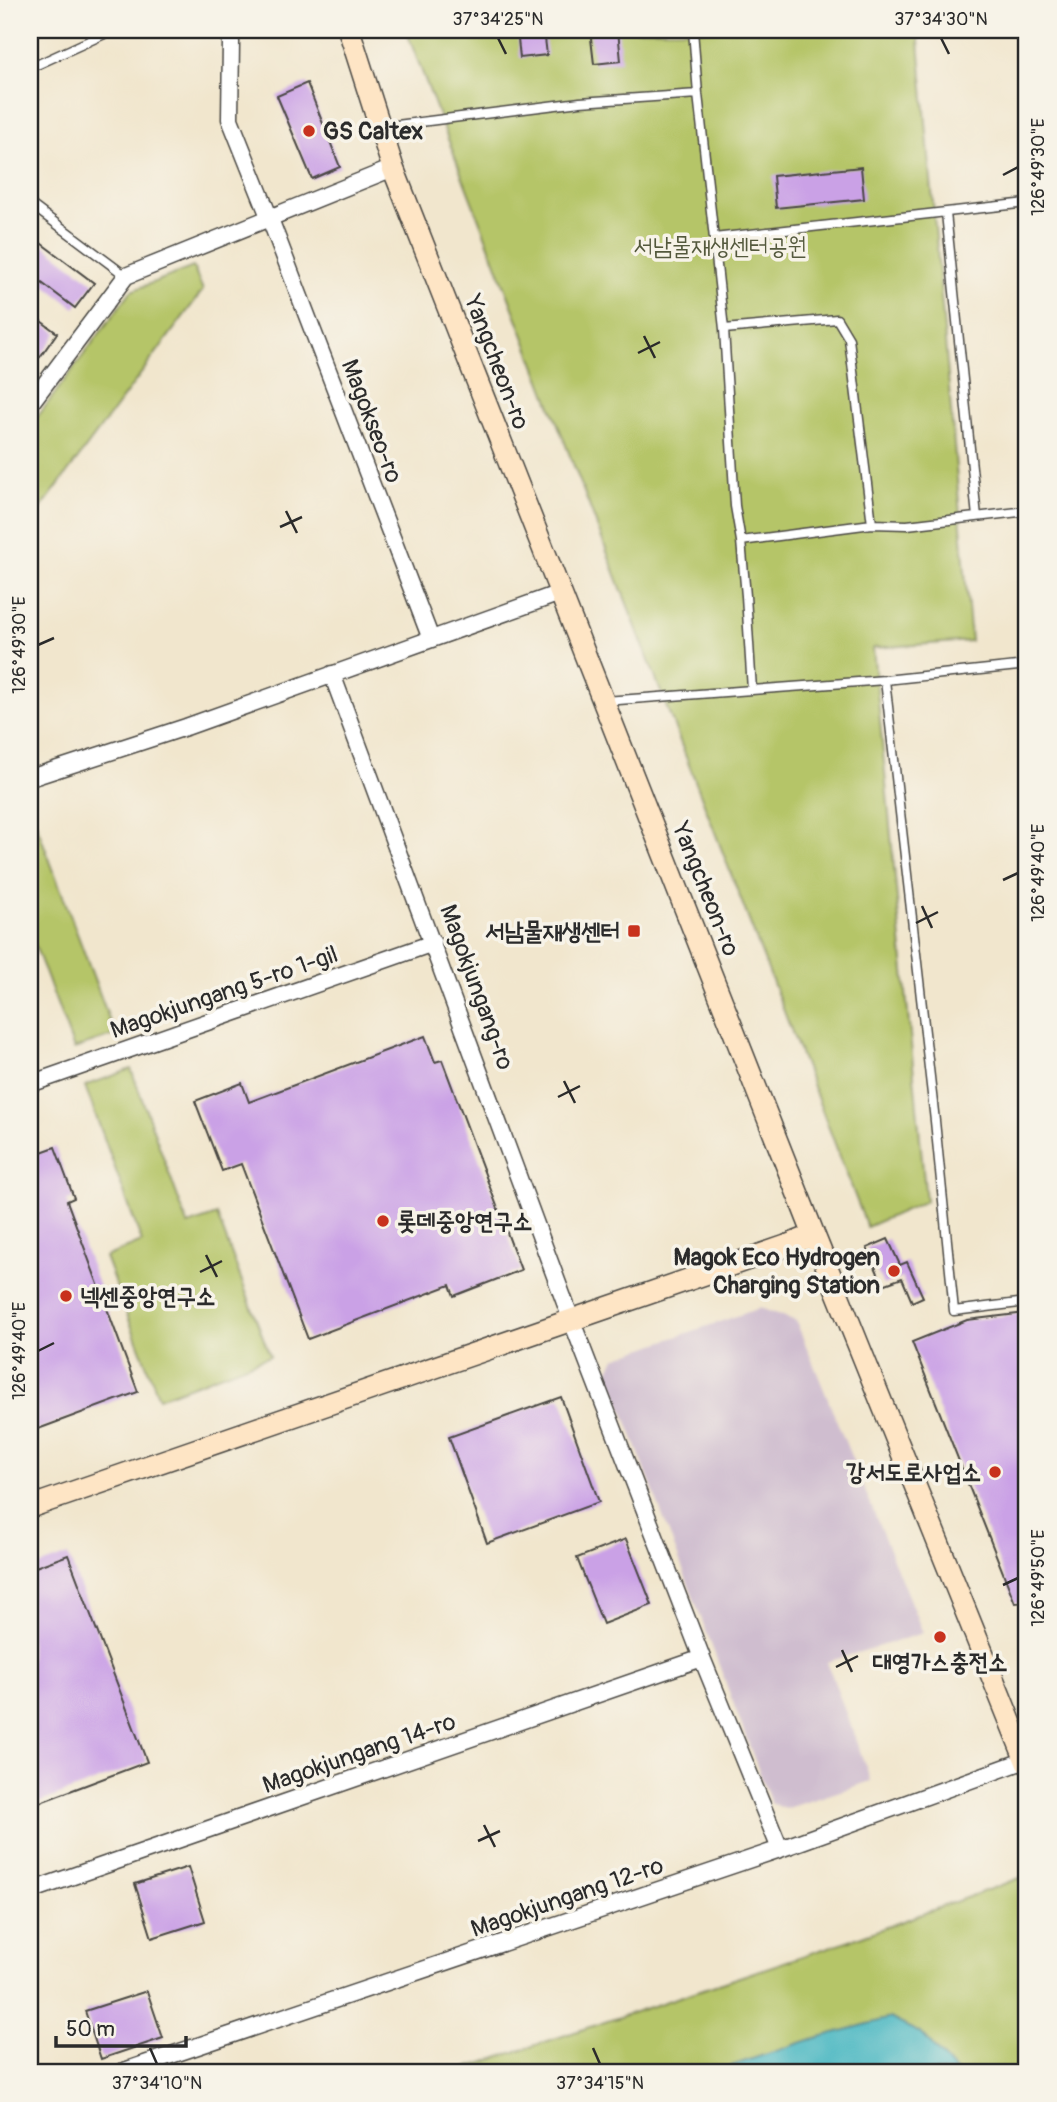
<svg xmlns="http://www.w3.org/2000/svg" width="1057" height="2102" viewBox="0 0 1057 2102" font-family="Pangolin,'Poor Story',sans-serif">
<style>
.industrial{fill:#cfbdcf}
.green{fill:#b5c568;stroke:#70784a;stroke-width:2}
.water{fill:#48b7c2;stroke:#3a7176;stroke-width:2}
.building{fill:#caa1e6}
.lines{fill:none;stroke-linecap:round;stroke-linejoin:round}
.lane-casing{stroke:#494743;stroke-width:11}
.street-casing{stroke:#494743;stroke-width:19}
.secondary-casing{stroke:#494743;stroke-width:24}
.lane{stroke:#fff;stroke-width:8}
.street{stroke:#fff;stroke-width:16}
.secondary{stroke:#fee5c5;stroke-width:21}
.ticks{fill:none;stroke:#2b2b2b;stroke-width:2.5}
.poi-dot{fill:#c8321e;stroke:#f7f3e8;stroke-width:2.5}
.labels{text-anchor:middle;stroke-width:7;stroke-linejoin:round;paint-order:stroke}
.poi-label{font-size:24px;font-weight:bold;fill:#2b2b2b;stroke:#f7f3e8;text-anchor:start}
.park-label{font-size:24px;fill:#54593d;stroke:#f7f3e8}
.street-label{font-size:24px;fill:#2b2b2b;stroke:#f7f3e8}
.neatline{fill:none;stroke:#2b2b2b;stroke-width:2.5}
.ticks-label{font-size:18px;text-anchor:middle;fill:#2b2b2b}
</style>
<rect width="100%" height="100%" fill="#f7f3e8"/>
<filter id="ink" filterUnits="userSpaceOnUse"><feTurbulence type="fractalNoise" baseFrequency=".0143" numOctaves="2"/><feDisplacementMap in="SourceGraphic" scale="14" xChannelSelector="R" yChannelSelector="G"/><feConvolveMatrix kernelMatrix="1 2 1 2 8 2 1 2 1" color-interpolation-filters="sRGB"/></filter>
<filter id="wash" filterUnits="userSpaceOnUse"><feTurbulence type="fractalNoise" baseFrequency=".00686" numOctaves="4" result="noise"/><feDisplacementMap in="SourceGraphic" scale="28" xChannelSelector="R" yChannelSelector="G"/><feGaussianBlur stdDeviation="1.57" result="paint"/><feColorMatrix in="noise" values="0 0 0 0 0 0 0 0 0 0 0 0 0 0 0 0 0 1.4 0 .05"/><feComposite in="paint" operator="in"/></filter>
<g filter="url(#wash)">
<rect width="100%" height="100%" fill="#f1e6cd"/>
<path class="industrial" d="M760 1308 796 1321 923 1633 827 1662 871 1781 785 1809 771 1803 608 1371 615 1358Z"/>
<path class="green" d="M406 30H918L971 641 873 648 926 1201 867 1227Z
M193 267 203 290 30 523V427L131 291Z
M31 810 115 1035 74 1049 30 932V811Z
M131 1069 188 1225 217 1215 270 1356 159 1398 105 1257 142 1242 85 1086Z
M1020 1878 1027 1894V2072H455L862 1936Z"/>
<path class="water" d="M890 2018 922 2034 956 2072H713L812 2039Z"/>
<g id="blocks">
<path class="building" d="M517 30H544L547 55 520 58Z
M590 30H618L621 61 594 64Z
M307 83 340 167 312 179 277 96Z
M861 167 864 199 776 208 773 176Z
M30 235 94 283 75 308 30 274Z
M30 313 57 333 40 357 30 350Z
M425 1036 435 1062 442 1060 521 1270 454 1296 450 1285 308 1339 241 1164 222 1171 195 1101 242 1083 249 1102Z
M55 1147 74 1198 67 1201 138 1392 30 1432V1156Z
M888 1239 900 1265 907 1262 923 1297 912 1302 902 1278 883 1285 867 1248Z
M1027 1313V1602L1015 1603 912 1342 967 1320Z
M561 1397 599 1502 487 1543 449 1437Z
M626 1539 652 1605 603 1624 577 1558Z
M68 1555 147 1762 30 1806V1569Z
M188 1867 205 1921 152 1938 135 1884Z
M147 1991 163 2038 101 2059 85 2011Z"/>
</g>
</g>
<g filter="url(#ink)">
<use href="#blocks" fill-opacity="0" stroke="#494743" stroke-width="2"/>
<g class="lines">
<g class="lane-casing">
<path id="lane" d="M693 30 698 94 724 329 735 506 741 541 746 596 752 690
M30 68 113 30
M381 127 580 102 698 94
M30 204 126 276
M946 213 977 517
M714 238 1027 203
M724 329 837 319 849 339 872 524 741 541
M872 524 907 525 1027 511
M885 680 935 1121 954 1311 1027 1302
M605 701 885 680 1027 665"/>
</g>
<g class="street-casing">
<path id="street" d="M227 30 231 42 230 119 270 219 431 639
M30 404 126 276 393 168
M332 674 571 1319 702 1658 780 1849
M30 778 186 727 560 593
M30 1084 433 943
M30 1891 702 1658
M121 2072 780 1849 1026 1760"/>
</g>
<g class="secondary-casing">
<path id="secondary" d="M349 30 393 168 814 1235 1027 1763
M30 1507 786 1246 814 1235"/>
</g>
<use href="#lane" class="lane"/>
<use href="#street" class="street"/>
<use href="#secondary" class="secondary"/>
</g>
</g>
<path class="ticks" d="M498 38 506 54M941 38 949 54M1003 175 1018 167M644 336 655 358M638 353 660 342M286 511 297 533M280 527 302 517M38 645 54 638M1003 880 1018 873M922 906 932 928M916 923 938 912M564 1081 575 1103M558 1097 580 1086M206 1255 217 1277M200 1272 222 1261M38 1351 54 1343M1003 1585 1018 1578M842 1650 852 1672M836 1667 858 1656M484 1825 495 1847M478 1841 500 1831M150 2048 157 2064M593 2048 600 2064"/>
<g class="poi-dot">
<circle cx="309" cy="131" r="7"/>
<rect x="627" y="924" width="14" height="14" rx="3.5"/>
<circle cx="383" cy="1221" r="7"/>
<circle cx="894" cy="1271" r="7"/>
<circle cx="66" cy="1296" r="7"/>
<circle cx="995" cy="1472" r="7"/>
<circle cx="940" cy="1637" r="7"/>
</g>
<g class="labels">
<g class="poi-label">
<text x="323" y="139">GS Caltex</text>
<text x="620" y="939" text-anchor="end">서남물재생센터</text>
<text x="397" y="1229">롯데중앙연구소</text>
<text x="880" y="1265" text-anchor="end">Magok Eco Hydrogen<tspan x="880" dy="28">Charging Station</tspan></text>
<text x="80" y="1304">넥센중앙연구소</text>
<text x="981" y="1480" text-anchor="end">강서도로사업소</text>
<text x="940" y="1670" text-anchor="middle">대영가스충전소</text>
</g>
<g class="park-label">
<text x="720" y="254">서남물재생센터공원</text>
</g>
<g class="street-label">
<text transform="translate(497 362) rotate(69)" y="8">Yangcheon-ro</text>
<text transform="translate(372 421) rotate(69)" y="8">Magokseo-ro</text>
<text transform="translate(706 889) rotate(68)" y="8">Yangcheon-ro</text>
<text transform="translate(477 987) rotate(70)" y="8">Magokjungang-ro</text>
<text transform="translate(224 992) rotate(-19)" y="8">Magokjungang 5-ro 1-gil</text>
<text transform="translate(359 1753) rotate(-19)" y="8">Magokjungang 14-ro</text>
<text transform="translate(567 1897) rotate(-19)" y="8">Magokjungang 12-ro</text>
</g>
</g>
<rect width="1057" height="2102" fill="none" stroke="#f7f3e8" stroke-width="77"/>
<path d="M56 2036v10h130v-10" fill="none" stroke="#2b2b2b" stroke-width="3.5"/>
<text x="66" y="2036" font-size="21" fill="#2b2b2b" stroke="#f7f3e8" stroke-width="5" paint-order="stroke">50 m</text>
<rect x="38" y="38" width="980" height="2026" class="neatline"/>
<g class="ticks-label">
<text x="498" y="25">37°34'25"N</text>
<text x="941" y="25">37°34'30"N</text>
<text transform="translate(1038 167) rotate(-90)" y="6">126°49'30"E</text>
<text transform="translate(19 645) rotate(-90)" y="6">126°49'30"E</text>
<text transform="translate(1038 873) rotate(-90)" y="6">126°49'40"E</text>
<text transform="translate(19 1351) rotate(-90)" y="6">126°49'40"E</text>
<text transform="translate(1038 1578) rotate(-90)" y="6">126°49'50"E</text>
<text x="157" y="2089">37°34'10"N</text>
<text x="600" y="2089">37°34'15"N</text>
</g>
</svg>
